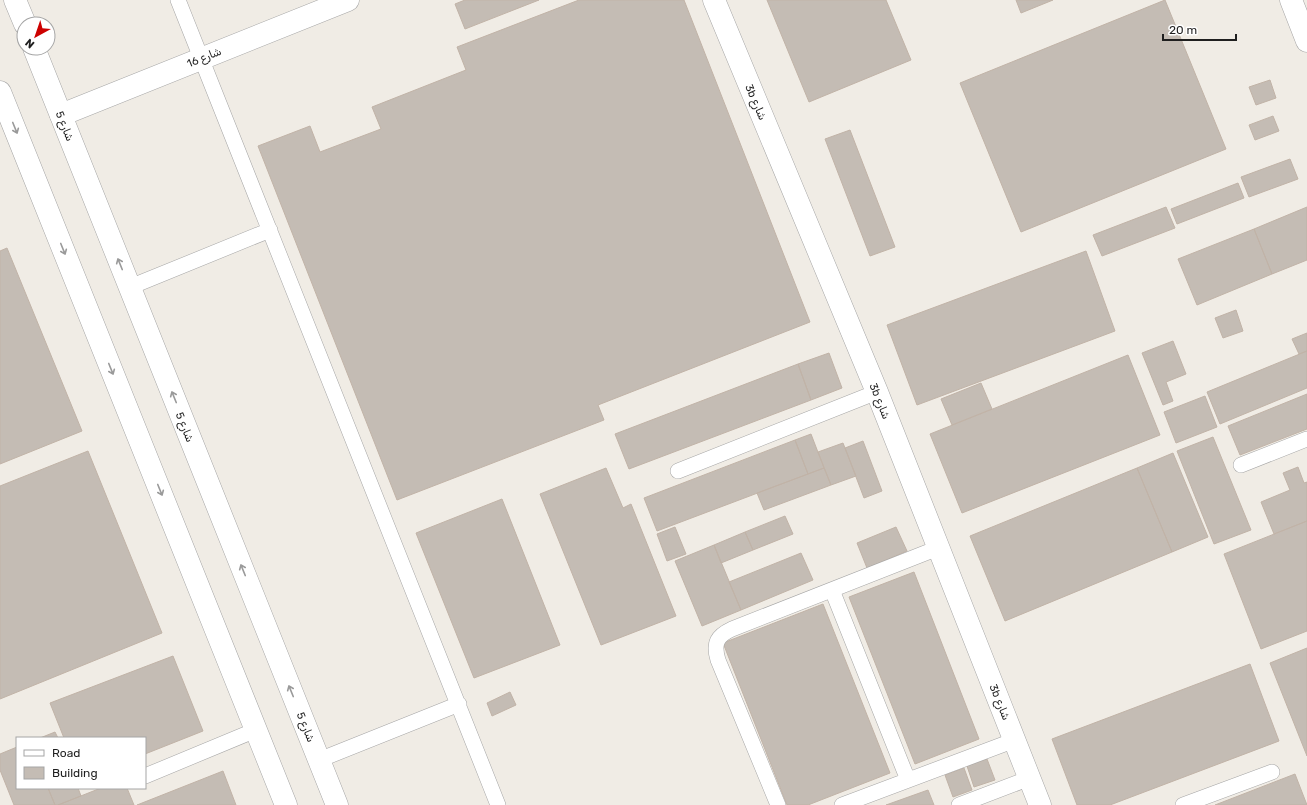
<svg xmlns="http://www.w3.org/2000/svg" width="1307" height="805" viewBox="0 0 1307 805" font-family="Rubik,Cairo,sans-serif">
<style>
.building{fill:#c4bcb4;stroke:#c1b3a7}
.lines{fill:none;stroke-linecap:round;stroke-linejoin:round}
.service-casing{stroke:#a6a6a6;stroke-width:16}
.minor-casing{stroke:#a6a6a6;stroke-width:23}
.tertiary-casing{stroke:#a6a6a6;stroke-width:23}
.service{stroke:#fff;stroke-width:15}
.minor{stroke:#fff;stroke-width:22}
.tertiary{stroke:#fff;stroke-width:22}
.oneway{stroke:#9a9a9a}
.labels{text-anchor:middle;stroke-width:3;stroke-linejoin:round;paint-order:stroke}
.street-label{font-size:11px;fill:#1f1f1f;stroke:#fff}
</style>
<rect width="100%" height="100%" fill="#f0ece5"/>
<path class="building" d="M465 0H539L465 29 455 4Z
M579 0H684L810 322 598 405 604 420 397 500 258 146 310 126 320 152 381 129 372 107 466 70 457 47Z
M767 0H886L911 60 809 102Z
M1016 0H1053L1021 13Z
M1165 0 1226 149 1021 232 960 83Z
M1270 80 1276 98 1256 105 1249 87Z
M1273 116 1279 131 1255 140 1249 125Z
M850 130 895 247 870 256 825 139Z
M1290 159 1298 179 1249 197 1241 177Z
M1238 183 1244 198 1177 224 1171 209Z
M1166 207 1175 228 1102 256 1093 235Z
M1307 207V260L1272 274 1254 229Z
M1254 229 1272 274 1197 305 1178 259Z
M7 248 82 431 0 464V251Z
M1086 251 1115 331 917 405 887 325Z
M1236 310 1243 331 1223 338 1215 318Z
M1307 333V351L1299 354 1292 339Z
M1173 341 1186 374 1166 382 1173 401 1163 405 1142 353Z
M1307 351V388L1220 424 1207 392Z
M829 353 842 388 811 400 798 364Z
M1128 355 1160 435 962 513 930 434Z
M798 364 811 400 629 469 615 434Z
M981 383 992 409 952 425 941 399Z
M1307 394V429L1240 455 1228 426Z
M1205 396 1217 427 1176 443 1164 412Z
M811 434 824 468 808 474 795 440Z
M1213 437 1251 530 1214 544 1177 451Z
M795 440 808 474 657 531 644 498Z
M863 441 882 491 864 498 845 448Z
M843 443 856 476 831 485 818 452Z
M88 451 162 633 0 699V486Z
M1173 453 1208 537 1172 552 1137 468Z
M1298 467 1304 483 1307 482V521L1274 534 1261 502 1290 490 1283 473Z
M606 468 623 508 631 504 676 616 601 645 540 494Z
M824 468 831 485 764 510 757 493Z
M1137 468 1172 552 1005 621 970 536Z
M502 499 560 645 474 678 416 533Z
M785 516 793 534 753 550 745 532Z
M1307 521V631L1261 649 1224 554Z
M675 527 686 554 667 561 657 534Z
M896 527 907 551 867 568 857 543Z
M745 532 753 550 721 563 714 545Z
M714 545 741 610 702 626 675 561Z
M801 553 813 580 741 610 729 582Z
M914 572 979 739 915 764 849 597Z
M823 604 890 773 808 805H787L723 643Z
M1307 648V756L1270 663Z
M173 656 203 731 145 754V738H64L50 703Z
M1250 664 1279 741 1110 805H1077L1052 739Z
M510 692 516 705 492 716 487 703Z
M55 732 58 738H40Z
M17 747V788H48L55 805H14L0 770V754Z
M987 759 995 780 974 787 967 766Z
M964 768 972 790 953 797 945 775Z
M223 771 236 805H137Z
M1295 774 1307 805H1215Z
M48 788H78L81 796 58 805H55Z
M101 788H127L134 805H58Z
M928 790 934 805H886Z"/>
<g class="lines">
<g class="service-casing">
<path id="service" d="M178 0 498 805
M130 287 270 230
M1241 465 1307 439
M678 471 877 392
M832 590 908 780
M319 760 459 704
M145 776 256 730
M778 805 718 660C713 643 717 636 732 629L938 548
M842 805 1015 740
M959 805 1030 778
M1183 805 1272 772"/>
</g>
<g class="minor-casing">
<path id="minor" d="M714 0 877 392 1040 805
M1291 0 1307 41
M61 115 348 0"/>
</g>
<g class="tertiary-casing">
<path id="tertiary" d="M15 0 25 24
M34 48 337 805
M0 92 286 805"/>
</g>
<use href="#service" class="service"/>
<use href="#minor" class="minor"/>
<use href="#tertiary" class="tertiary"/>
</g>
<defs><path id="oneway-shaft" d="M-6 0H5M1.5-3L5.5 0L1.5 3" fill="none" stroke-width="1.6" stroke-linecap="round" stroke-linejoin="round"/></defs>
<g class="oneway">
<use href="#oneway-shaft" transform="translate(15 128) rotate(68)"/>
<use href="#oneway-shaft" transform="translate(63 249) rotate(68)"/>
<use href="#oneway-shaft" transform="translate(120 264) rotate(-112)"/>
<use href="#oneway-shaft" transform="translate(111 369) rotate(68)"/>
<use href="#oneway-shaft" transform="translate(174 397) rotate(-112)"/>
<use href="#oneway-shaft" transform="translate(160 490) rotate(68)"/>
<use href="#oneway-shaft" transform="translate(243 570) rotate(-112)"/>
<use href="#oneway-shaft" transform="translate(291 691) rotate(-112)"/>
</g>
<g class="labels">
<g class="street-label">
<text transform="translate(204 57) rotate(-22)" y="4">شارع 16</text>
<text transform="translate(756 102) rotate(67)" y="4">3b شارع</text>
<text transform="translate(65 126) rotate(68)" y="4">شارع 5</text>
<text transform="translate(880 401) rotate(68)" y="4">3b شارع</text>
<text transform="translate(185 427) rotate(68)" y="4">شارع 5</text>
<text transform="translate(1000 702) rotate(68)" y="4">3b شارع</text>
<text transform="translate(306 727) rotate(68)" y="4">شارع 5</text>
</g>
</g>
<rect x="16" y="737" width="130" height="52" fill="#ffffff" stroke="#a5a5a5"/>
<rect x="24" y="750" width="20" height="6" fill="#ffffff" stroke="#a5a5a5"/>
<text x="52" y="757" font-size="12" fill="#1f1f1f">Road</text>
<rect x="24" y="767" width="20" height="12" fill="#c4bcb4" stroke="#a5a5a5"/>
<text x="52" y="777" font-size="12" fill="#1f1f1f">Building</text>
<g transform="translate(36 36) rotate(220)"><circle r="19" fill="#ffffff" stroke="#a5a5a5"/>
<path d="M0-3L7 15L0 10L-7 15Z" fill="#cd0100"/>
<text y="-6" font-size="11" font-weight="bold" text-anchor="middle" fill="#1f1f1f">N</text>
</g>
<path d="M1163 34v6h73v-6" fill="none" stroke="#1f1f1f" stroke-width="2"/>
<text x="1169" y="34" font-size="12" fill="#1f1f1f" stroke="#ffffff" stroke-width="3" paint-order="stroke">20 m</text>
</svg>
